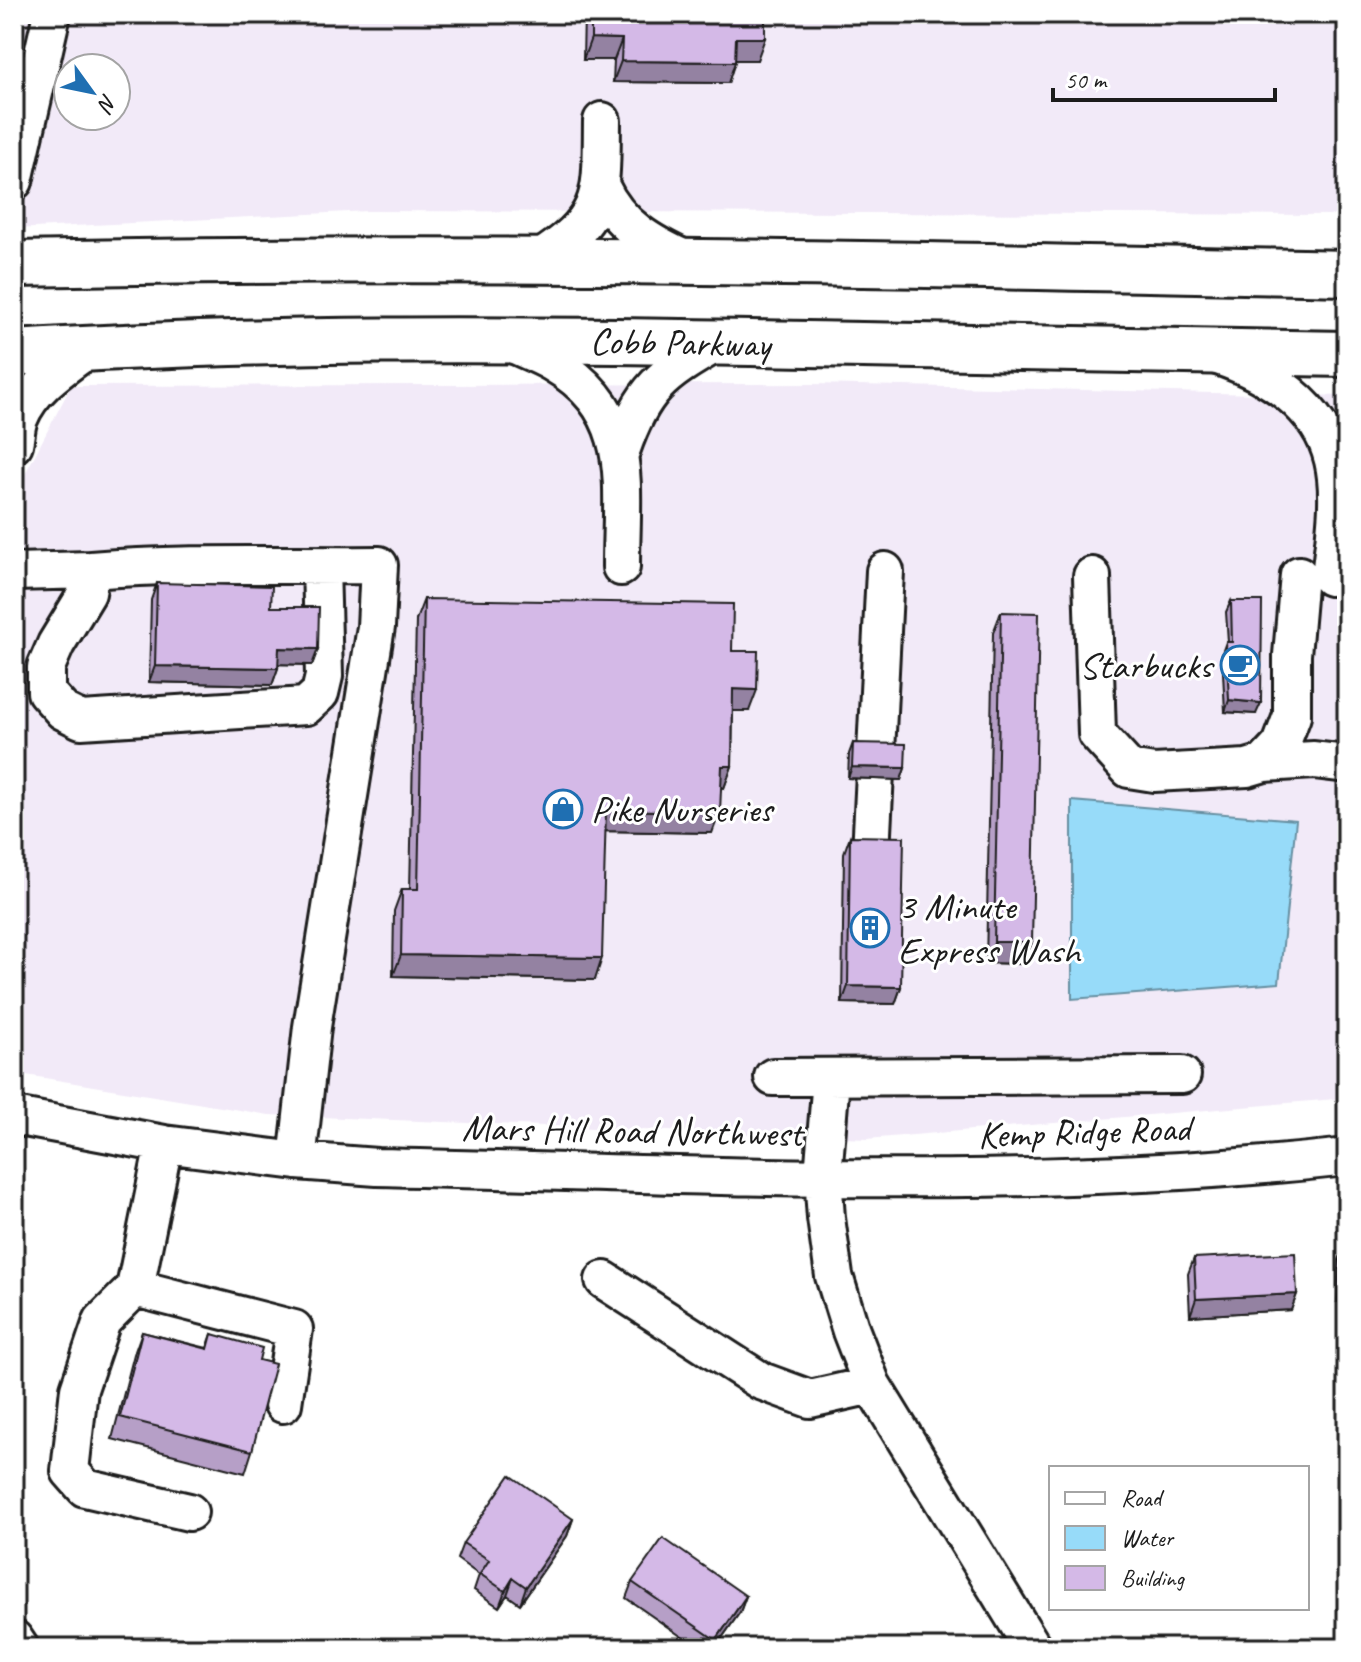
<svg xmlns="http://www.w3.org/2000/svg" width="1361" height="1662" viewBox="0 0 1361 1662" font-family="Caveat,sans-serif">
<style>
.built{fill:#f2eaf8;fill-rule:evenodd}
.water{fill:#97dbf9;stroke:#668fa1;stroke-width:2}
.lines{fill:none;stroke-linecap:round;stroke-linejoin:round}
.minor-casing{stroke:#1c1c1c;stroke-width:42}
.major-casing{stroke:#1c1c1c;stroke-width:50}
.minor{stroke:#fff;stroke-width:36}
.major{stroke:#fff;stroke-width:44}
.wall{fill:#b69fc7;stroke:#1c1c1c;stroke-width:2}
.shaded-wall{fill:#9482a2;stroke:#1c1c1c;stroke-width:2}
.building{fill:#d4b9e7;stroke:#1c1c1c;stroke-width:2}
.labels{text-anchor:middle;stroke-width:6;stroke-linejoin:round;paint-order:stroke}
.street-label{font-size:38px;fill:#1c1c1c;stroke:#fff}
.poi-label{font-size:38px;fill:#1c1c1c;stroke:#fff;text-anchor:start}
</style>
<rect width="100%" height="100%" fill="#fff"/>
<filter id="ink" filterUnits="userSpaceOnUse"><feTurbulence type="fractalNoise" baseFrequency=".0125" numOctaves="2"/><feDisplacementMap in="SourceGraphic" scale="16" xChannelSelector="R" yChannelSelector="G"/><feConvolveMatrix kernelMatrix="1 2 1 2 8 2 1 2 1" color-interpolation-filters="sRGB"/></filter>
<g filter="url(#ink)">
<path class="built" d="M14 14H1347V215L368 211 14 229ZM68 68H116V116H68Z
M813 384 1347 396V1098L867 1139 269 1115 14 1073V495L71 386Z"/>
<path class="water" d="M1072 801 1296 820 1279 983 1072 999Z"/>
<g class="lines">
<g class="minor-casing">
<path id="minor" d="M14 181 52 14
M601 187C619 226 651 244 689 261
M537 261C606 217 601 196 602 121
M508 342C523 349 539 355 553 363 637 412 621 484 621 567
M1218 356C1268 373 1320 405 1333 460 1342 497 1334 539 1330 577
M14 444C16 436 16 426 19 419 31 387 65 366 91 347
M621 451C643 388 661 375 717 343
M14 572 91 570
M1092 576 1097 734 1129 769 1154 773 1247 768 1264 763 1281 745 1292 716V655L1299 575
M1264 763 1314 760 1347 764
M871 853 885 571
M773 1077 1182 1075
M831 1078 823 1176 826 1218 834 1276 851 1331 872 1385 1033 1648
M14 1116 164 1144 297 1161 377 1167C699 1174 1025 1193 1347 1157
M164 1144 135 1288 294 1329 283 1404
M297 1161 312 1027 376 627 379 565C283 566 186 562 91 570L87 593 56 644 46 667V692L63 711 81 720 306 706 320 693 324 676 321 566
M604 1280 761 1381 810 1399 872 1385
M135 1288 102 1321 79 1389 70 1471 85 1488 189 1512
M14 1639 20 1648"/>
</g>
<g class="major-casing">
<path id="major" d="M14 264C458 255 903 264 1347 273
M14 353C259 337 505 339 751 343 949 346 1148 350 1347 354"/>
</g>
<use href="#minor" class="minor"/>
<use href="#major" class="major"/>
</g>
<path class="wall" d="M584 14H765L757 60H735L728 83 613 82 614 60H583Z
M157 583 271 607 318 649 312 665 278 664V668L272 685 149 682 151 600Z
M424 599 732 651 749 711H733L732 766 724 788 721 787 712 833 605 831 595 980 393 976 394 911 402 889H410L416 620Z
M1231 601 1256 714 1225 712 1222 653 1226 642H1228L1226 612Z
M1001 612 1032 942 1024 964 986 963 993 633Z
M853 743 905 768 901 780 848 778 849 754Z
M850 836 901 987 895 1004 842 1003 844 853Z
M1345 1243 1347 1302H1337L1339 1260Z
M1194 1258 1297 1294 1291 1310 1190 1316 1188 1274Z
M142 1332 207 1348 212 1334 259 1360 252 1451 245 1473 112 1439 134 1354Z
M573 1519 567 1536 520 1604 507 1595 499 1607 474 1590 479 1575 457 1559 463 1543Z
M632 1582 746 1596 740 1612 715 1648H698L626 1598Z"/>
<path class="shaded-wall" d="M591 38 622 39 614 60H583Z
M736 38H765L757 60H728Z
M621 61 735 62 728 83 613 82Z
M279 648 318 649 312 665 272 664Z
M155 666 278 668 272 685 149 682Z
M733 689 757 690 749 711H726Z
M1229 700 1261 703 1256 714 1225 712Z
M722 766H732L724 788 714 787Z
M852 767 905 768 901 780 848 778Z
M606 810 720 812 712 833 598 831Z
M994 942H1032L1024 964 986 963Z
M401 955 602 958 595 980 393 976Z
M848 986 901 987 895 1004 842 1003Z
M1343 1285 1347 1286V1302H1337Z
M1297 1294 1291 1310 1190 1316 1196 1299Z
M573 1519 567 1536 520 1604 526 1587Z
M513 1578 507 1595 499 1607 505 1591Z
M746 1596 740 1612 715 1648H713L716 1640Z"/>
<path class="building" d="M591 14H765V38H736L735 62 621 61 622 39 591 38Z
M157 583 272 586 271 607H319L318 649 279 648 278 668 155 666Z
M424 599 733 604 732 651H758L757 690 733 689 732 766H722L720 812 606 810 602 958 401 955 402 889H418Z
M1231 601H1262L1261 703 1229 700 1226 642H1232Z
M1001 612 1039 613 1032 942H994Z
M853 743 906 744 905 768 852 767Z
M850 836 904 837 901 987 848 986Z
M1345 1243H1347V1286L1343 1285Z
M1295 1253 1297 1294 1196 1299 1194 1258Z
M142 1332 208 1349 212 1334 262 1348 259 1360 275 1364 252 1451 120 1417Z
M510 1475 573 1519 526 1587 513 1578 505 1591 480 1574 489 1560 463 1543Z
M663 1538 746 1596 716 1640 632 1582Z"/>
</g>
<defs>
<g id="cafe-ring" transform="scale(2)"><circle r="9.5" fill="#fff" stroke="#1f6fb2" stroke-width="1.5"/><path d="M-5.5-4.5H6V0H3Q3 3.5 0 3.5H-2.5Q-5.5 3.5-5.5 0ZM3-3.2v2h1.7v-2ZM-6 4.5H4V6H-6Z" fill="#1f6fb2"/></g>
<g id="shop-ring" transform="scale(2)"><circle r="9.5" fill="#fff" stroke="#1f6fb2" stroke-width="1.5"/><path d="M-5-2.5h2.3a2.7 3.5 0 0 1 5.4 0H5L5.5 6h-11ZM-1.5-2.5h3a1.5 2.3 0 0 0-3 0Z" fill="#1f6fb2"/></g>
<g id="building-ring" transform="scale(2)"><circle r="9.5" fill="#fff" stroke="#1f6fb2" stroke-width="1.5"/><path d="M-4-6H4V6H1V3H-1V6H-4ZM-2.5-4.3h1.7v1.8h-1.7ZM.8-4.3h1.7v1.8H.8ZM-2.5-1h1.7V.8h-1.7ZM.8-1h1.7V.8H.8Z" fill="#1f6fb2"/></g>
</defs>
<g fill-rule="evenodd">
<use href="#cafe-ring" x="1240" y="665"/>
<use href="#shop-ring" x="563" y="809"/>
<use href="#building-ring" x="870" y="928"/>
</g>
<g class="labels">
<g class="street-label">
<text transform="translate(680 342) rotate(1)" y="13">Cobb Parkway</text>
<text transform="translate(632 1130) rotate(1)" y="13">Mars Hill Road Northwest</text>
<text transform="translate(1084 1131) rotate(-2)" y="13">Kemp Ridge Road</text>
</g>
<g class="poi-label">
<text x="1212" y="678" text-anchor="end">Starbucks</text>
<text x="591" y="822">Pike Nurseries</text>
<text x="898" y="919">3 Minute<tspan x="898" dy="44">Express Wash</tspan></text>
</g>
</g>
<rect width="1361" height="1662" fill="none" stroke="#fff" stroke-width="48"/>
<rect x="24" y="24" width="1313" height="1614" fill="none" stroke="#1c1c1c" stroke-width="3" filter="url(#ink)"/>
<rect x="1049" y="1466" width="260" height="144" fill="#ffffff" stroke="#a4a4a4" stroke-width="2"/>
<rect x="1065" y="1492" width="40" height="12" fill="#ffffff" stroke="#a4a4a4" stroke-width="2"/>
<text x="1121" y="1506" font-size="24" fill="#1c1c1c">Road</text>
<rect x="1065" y="1526" width="40" height="24" fill="#97dbf9" stroke="#a4a4a4" stroke-width="2"/>
<text x="1121" y="1546" font-size="24" fill="#1c1c1c">Water</text>
<rect x="1065" y="1566" width="40" height="24" fill="#d4b9e7" stroke="#a4a4a4" stroke-width="2"/>
<text x="1121" y="1586" font-size="24" fill="#1c1c1c">Building</text>
<g transform="translate(92 92) rotate(123)"><circle r="38" fill="#ffffff" stroke="#a4a4a4" stroke-width="2"/>
<path d="M0-6L14 30L0 20L-14 30Z" fill="#1f6fb2"/>
<text y="-12" font-size="22" font-weight="bold" text-anchor="middle" fill="#1c1c1c">N</text>
</g>
<path d="M1053 88v12h222v-12" fill="none" stroke="#1c1c1c" stroke-width="4"/>
<text x="1065" y="88" font-size="24" fill="#1c1c1c" stroke="#ffffff" stroke-width="6" paint-order="stroke">50 m</text>
</svg>
